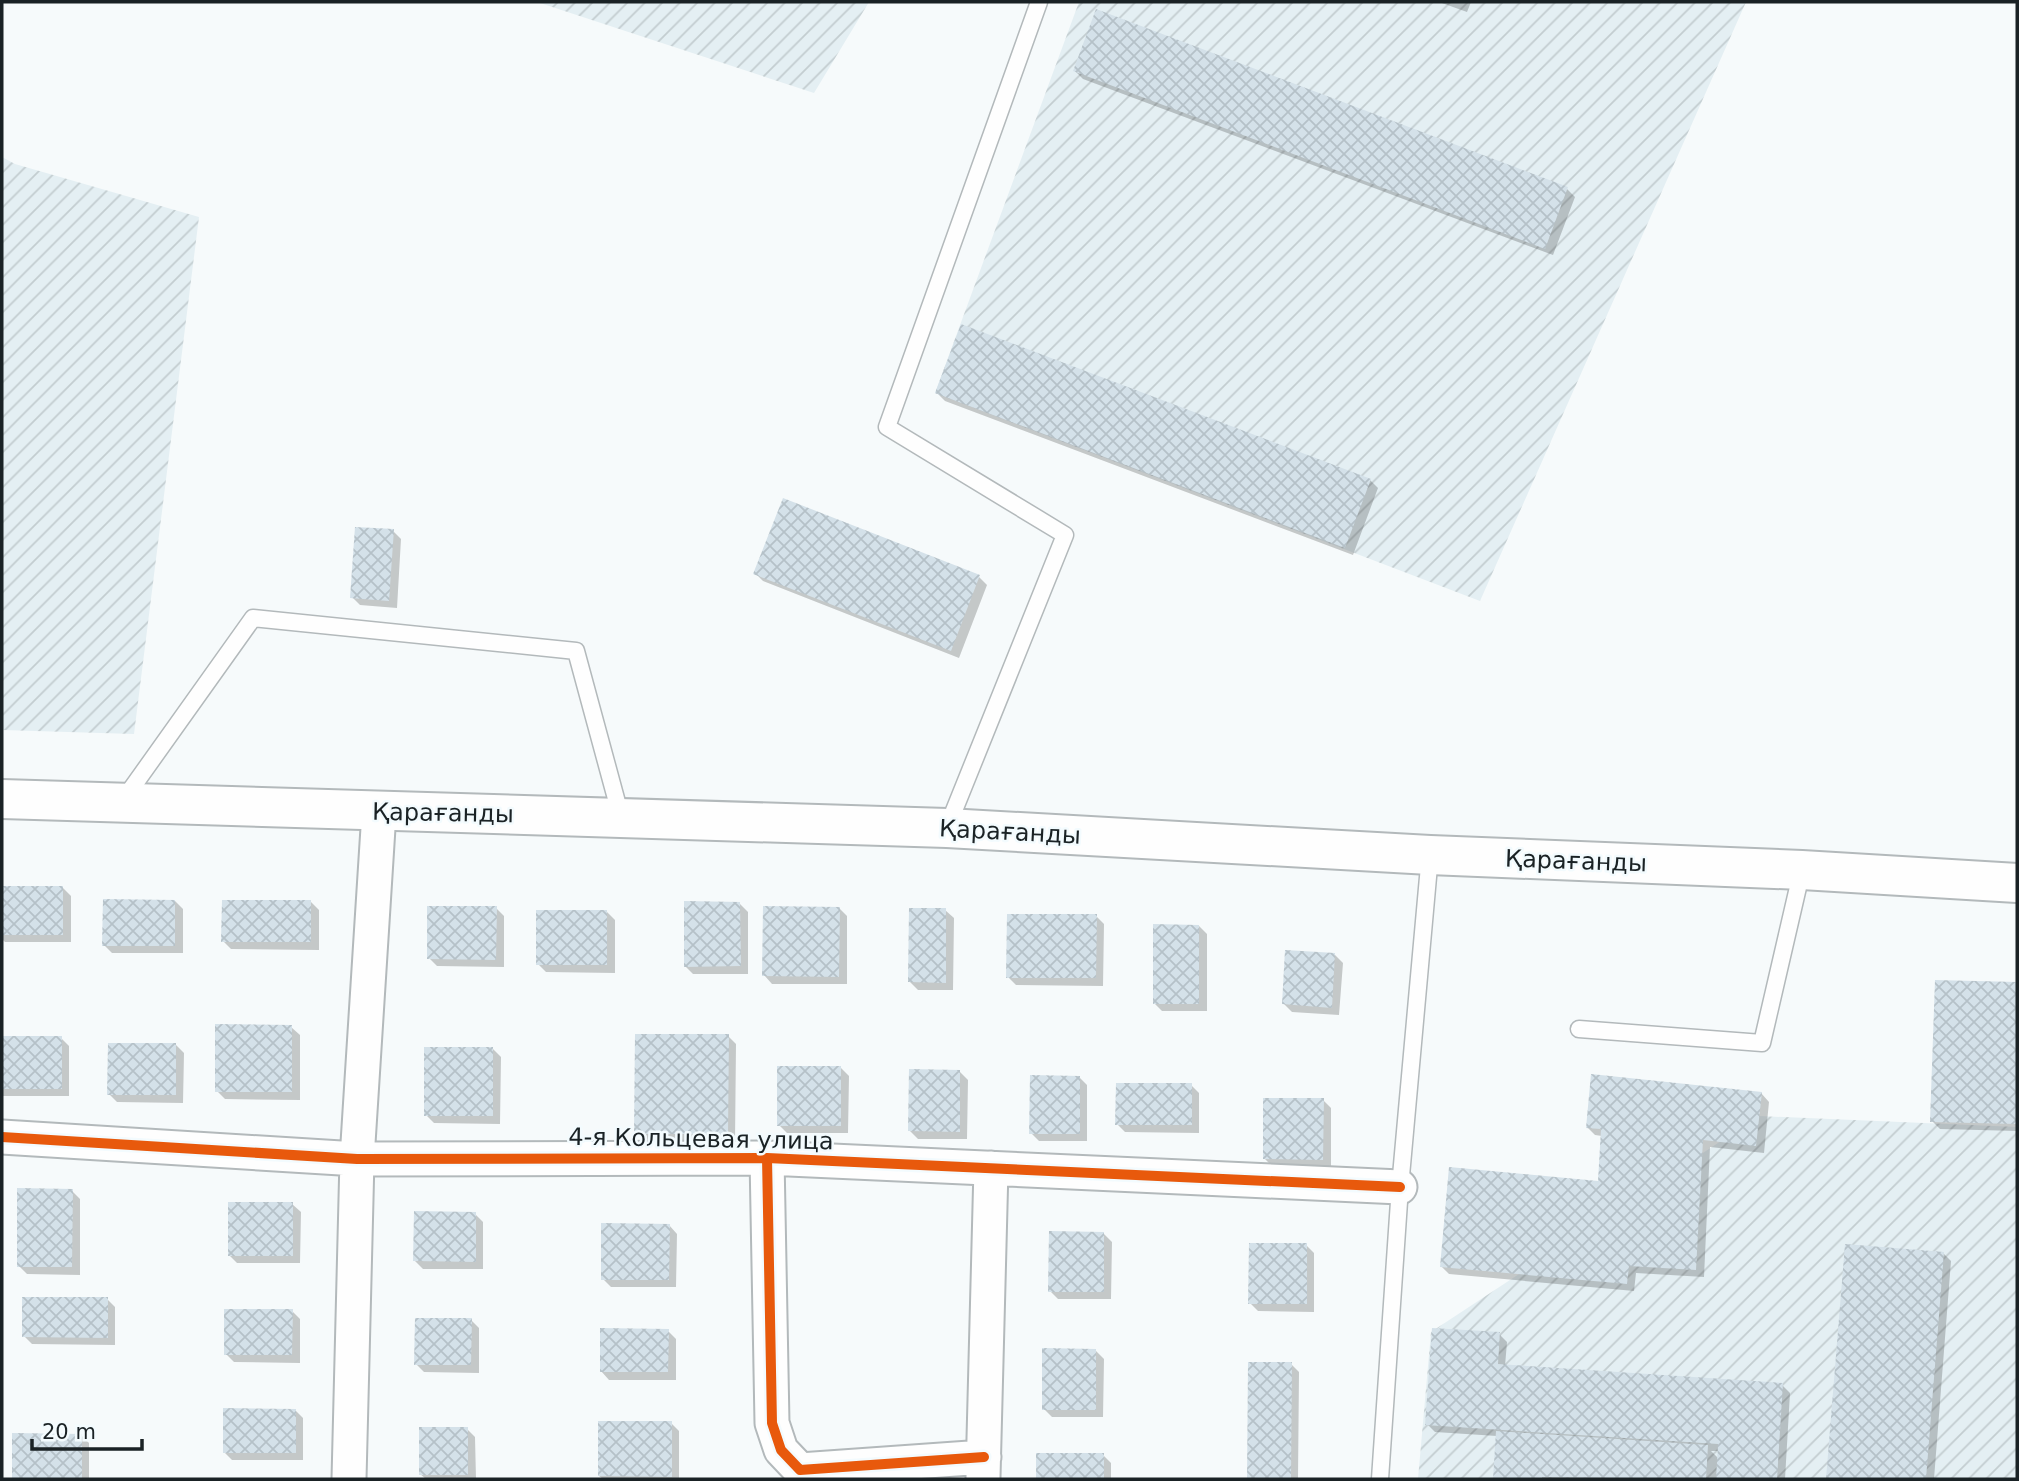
<svg xmlns="http://www.w3.org/2000/svg" width="2019" height="1481" viewBox="0 0 2019 1481" font-family="'DejaVu Sans',sans-serif">
<style>
.industrial{fill:url(#industrial-furrows)}
.shadow{fill:#0003;fill-rule:evenodd}
.building{fill:url(#building-cross-hatch)}
.lines{fill:none;stroke-linecap:round;stroke-linejoin:round}
.lane-casing{stroke:#b3b9bb;stroke-width:19}
.street-casing{stroke:#b3b9bb;stroke-width:37}
.secondary-casing{stroke:#b3b9bb;stroke-width:42}
.lane{stroke:#fefefe;stroke-width:16}
.street{stroke:#fefefe;stroke-width:33}
.secondary{stroke:#fefefe;stroke-width:38}
.cycleway-casing{stroke:#f3fbfe;stroke-width:15}
.cycleway{stroke:#e8590c;stroke-width:10}
.labels{text-anchor:middle;stroke-width:5;stroke-linejoin:round;paint-order:stroke}
.street-label{font-size:24px;fill:#1a2225;stroke:#f3fbfe}
</style>
<defs>
<pattern id="industrial-furrows" width="10" height="10" patternUnits="userSpaceOnUse" patternTransform="scale(1.75)"><rect width="10" height="10" fill="#e4eff3"/><path d="M-1 1l2-2M0 10L10 0M9 11l2-2" fill="none" stroke="#c3cdd0"/></pattern>
<pattern id="building-cross-hatch" width="8" height="8" patternUnits="userSpaceOnUse" patternTransform="scale(1.75)"><rect width="8" height="8" fill="#d4e1e9"/><path d="M0 0l8 8M0 8l8-8" fill="none" stroke="#b5c1c8"/></pattern>
</defs>
<rect width="100%" height="100%" fill="#f6fafb"/>
<path class="industrial" d="M537 2H869L814 93Z
M1079 2H1746L1480 601 935 393Z
M2 157 15 164 199 217 134 734 2 730Z
M1759 1116 2017 1127V1479H1418L1431 1332Z"/>
<path class="shadow" d="M1439 2H1471L1467 12Z
M1075 71 1567 189 1575 197 1553 255 1083 79Z
M937 393 1370 480 1378 488 1353 555 945 401Z
M784 501 979 577 987 585 959 658 763 581 755 573Z
M393 531 401 539 397 608 360 605 352 597Z
M2 888H63L71 896V942H5L2 939Z
M175 901 183 909V953H112L104 945Z
M311 902 319 910V950L231 949 223 941Z
M740 904 748 912V974H693L685 966Z
M496 908 504 916V967L437 966 429 958Z
M839 908 847 916V984H772L764 975Z
M945 910 954 918 953 990H918L910 982Z
M607 912 615 920V973L546 972 538 964Z
M1096 916 1104 924 1103 986 1016 985 1008 977Z
M1199 926 1207 934V1011H1162L1154 1003Z
M1335 955 1343 963 1339 1015 1292 1012 1284 1004Z
M1936 982 2017 984V1131L1940 1129 1932 1121Z
M291 1027 300 1035V1100L225 1099 217 1091Z
M728 1036 736 1044 735 1142 644 1141 636 1133Z
M2 1038H61L69 1046V1096H2Z
M176 1045 184 1053 183 1103 117 1102 109 1094Z
M493 1049 501 1057 500 1124 434 1123 426 1115Z
M841 1068 849 1076 848 1133H787L779 1125Z
M960 1072 968 1080 967 1139H918L910 1131Z
M1079 1077 1087 1085V1141H1039L1031 1133Z
M1191 1085 1199 1093V1133L1125 1132 1117 1124Z
M1761 1093 1769 1102 1764 1153 1710 1147 1704 1277 1636 1273 1634 1291 1449 1274 1441 1266 1600 1182 1602 1136 1595 1135 1587 1127Z
M1323 1100 1331 1108V1167H1273L1265 1159Z
M72 1191 80 1199V1275L27 1274 19 1266Z
M292 1204 301 1212 300 1263H237L229 1255Z
M475 1214 483 1222V1269H423L415 1261Z
M669 1225 677 1234 676 1287H611L603 1279Z
M1103 1233 1112 1242 1111 1299H1058L1050 1291Z
M1306 1245 1314 1253V1312L1258 1311 1250 1303Z
M1846 1246 1943 1253 1951 1261 1934 1479H1828Z
M107 1299 115 1307V1345L32 1344 24 1336Z
M292 1311 300 1319V1363L234 1362 226 1354Z
M471 1320 479 1328V1373L424 1372 416 1364Z
M668 1331 676 1339V1380H609L601 1371Z
M1499 1334 1507 1342 1505 1366 1782 1385 1790 1393 1785 1479H1494L1497 1436 1435 1432 1427 1424ZM1711 1451H1720L1719 1459Z
M1096 1351 1104 1359 1103 1417H1052L1044 1409Z
M1250 1364H1291L1299 1372 1298 1479H1249Z
M295 1410 303 1418V1460H232L224 1452Z
M671 1423 679 1431V1479H603L599 1476Z
M467 1429 475 1437 476 1479H426L420 1474Z
M81 1435 89 1443V1479L13 1478Z
M1038 1455H1103L1111 1463V1479H1038Z"/>
<path class="building" d="M1096 9 1568 187 1545 249 1073 71Z
M961 324 1371 479 1345 548 935 393Z
M783 498 980 575 951 651 753 574Z
M355 527 394 529 389 601 350 598Z
M2 886H63V935H2Z
M103 899 175 900V946H102Z
M222 900H311V942H221Z
M684 901 740 902 741 966 684 967Z
M427 906H497L496 960 427 959Z
M763 906 840 907 839 977 762 976Z
M909 908H946V983L908 982Z
M536 910H607V965H536Z
M1007 914H1097L1096 978H1006Z
M1153 924 1199 925V1004H1153Z
M1285 950 1335 953 1332 1008 1282 1004Z
M1935 980 2017 982V1124L1930 1122Z
M215 1024 292 1025V1092H215Z
M635 1034H729L728 1134H634Z
M2 1036H62V1089H2Z
M108 1043H176V1095H107Z
M424 1047H493V1116H424Z
M777 1066H841V1126H777Z
M909 1069 960 1070V1132L908 1131Z
M1591 1074 1762 1092 1756 1146 1703 1140 1696 1270 1629 1266 1627 1284 1440 1267 1449 1167 1598 1181 1601 1129 1586 1128Z
M1030 1075 1080 1076V1134H1029Z
M1116 1083H1192V1125H1115Z
M1263 1098H1324L1323 1160 1263 1159Z
M17 1188 73 1189 72 1267H17Z
M228 1202H293V1256H228Z
M414 1211 476 1212V1262L413 1261Z
M601 1223 670 1224 669 1280H601Z
M1049 1231 1104 1232V1292H1048Z
M1249 1243H1307V1304H1248Z
M1845 1244 1944 1252 1926 1479H1826Z
M22 1297H108V1338L22 1337Z
M224 1309H293L292 1355H224Z
M415 1318H472L471 1365H414Z
M600 1328 669 1329 668 1372H600Z
M1432 1328 1500 1332 1498 1364 1783 1383 1777 1479H1716L1718 1444 1425 1425Z
M1042 1348 1096 1349V1410H1042Z
M1248 1362H1292L1291 1479H1247Z
M223 1408 296 1409V1453H223Z
M598 1421H672V1477L598 1476Z
M419 1427H468V1475H419Z
M1496 1431 1708 1445 1706 1479 1542 1477V1479H1493Z
M12 1433 82 1434V1479H12Z
M1036 1453H1104V1479H1036Z"/>
<g class="lines">
<g class="lane-casing">
<path id="lane" d="M124 799 253 618 576 651 621 817
M947 828 1065 535 887 427 1039 2
M1579 1029 1762 1043 1802 870
M1380 1479 1400 1187 1430 855"/>
</g>
<g class="street-casing">
<path id="street" d="M2 1137 357 1159 767 1158 1400 1187
M767 1158 772 1423 781 1450 800 1470 984 1457
M983 1477 991 1168
M349 1479 357 1159 379 812"/>
</g>
<g class="secondary-casing">
<path id="secondary" d="M2 799 947 828 1430 855 1802 870 2017 883"/>
</g>
<use href="#lane" class="lane"/>
<use href="#street" class="street"/>
<use href="#secondary" class="secondary"/>
<g class="cycleway-casing">
<path id="cycleway" d="M2 1137 357 1159 767 1158 1400 1187
M767 1158 772 1423 781 1450 800 1470 984 1457"/>
</g>
<use href="#cycleway" class="cycleway"/>
</g>
<g class="labels">
<g class="street-label">
<text transform="translate(443 813) rotate(1)" y="8">Қарағанды</text>
<text transform="translate(1010 832) rotate(3)" y="8">Қарағанды</text>
<text transform="translate(1576 861) rotate(2)" y="8">Қарағанды</text>
<text transform="translate(701 1139) rotate(1)" y="8">4-я Кольцевая улица</text>
</g>
</g>
<rect width="2019" height="1481" fill="none" stroke="#1a2225" stroke-width="7"/>
<path d="M32 1439v10h110v-10" fill="none" stroke="#1a2225" stroke-width="3.5"/>
<text x="42" y="1439" font-size="21" fill="#1a2225" stroke="#f3fbfe" stroke-width="5" paint-order="stroke">20 m</text>
</svg>
